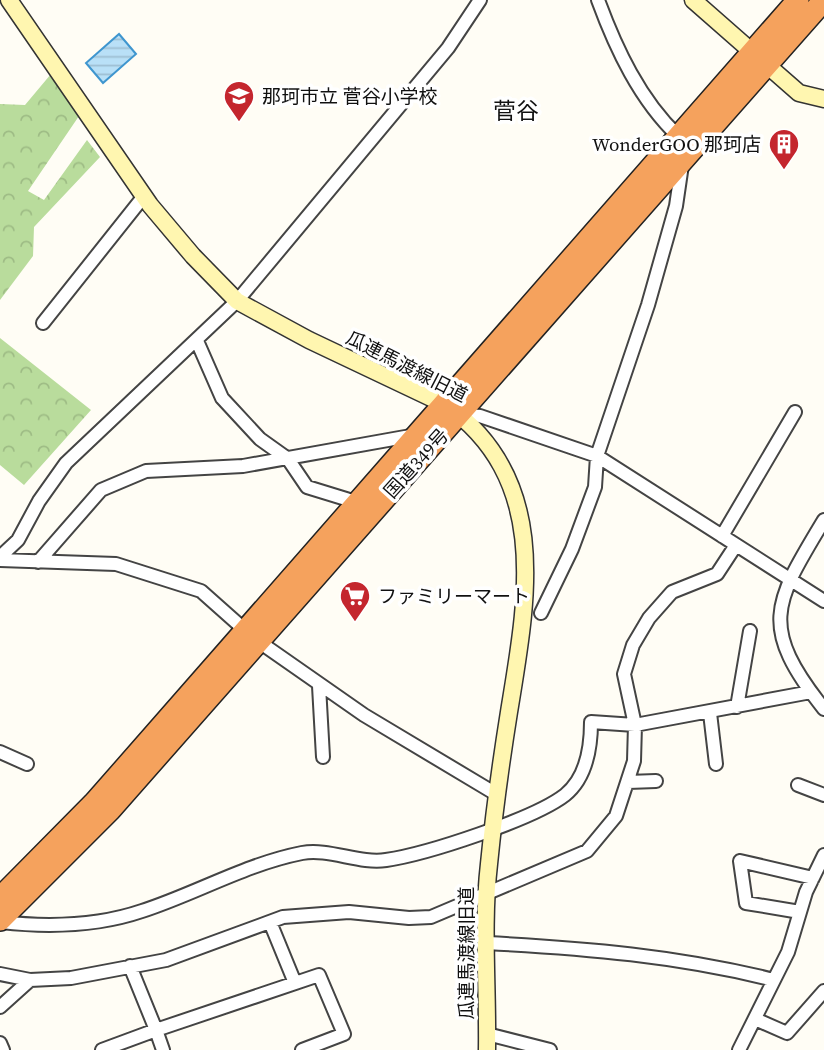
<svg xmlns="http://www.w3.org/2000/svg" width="824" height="1050" viewBox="0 0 824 1050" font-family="'Source Serif 4','Noto Sans JP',serif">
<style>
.forest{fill:url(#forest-crowns)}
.water{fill:url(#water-rules);stroke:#3f96cf;stroke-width:2}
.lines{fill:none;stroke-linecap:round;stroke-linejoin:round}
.street-casing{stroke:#444;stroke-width:16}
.secondary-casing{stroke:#333;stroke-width:19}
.highway-casing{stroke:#222;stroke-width:24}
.street{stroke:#fff;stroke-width:12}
.secondary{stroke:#fff6b0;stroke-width:16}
.highway{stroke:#f5a25d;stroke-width:21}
.labels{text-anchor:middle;stroke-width:7;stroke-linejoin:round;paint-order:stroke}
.poi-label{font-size:19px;fill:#111;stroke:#fff;text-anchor:start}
.street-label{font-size:19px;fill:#111;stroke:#fff}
.quarter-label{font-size:23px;fill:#111;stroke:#fff}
</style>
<defs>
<pattern id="forest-crowns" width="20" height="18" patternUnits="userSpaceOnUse" patternTransform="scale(1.75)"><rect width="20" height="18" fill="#b9dc9c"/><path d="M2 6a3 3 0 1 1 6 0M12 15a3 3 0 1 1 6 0" fill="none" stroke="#9ebc85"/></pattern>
<pattern id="water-rules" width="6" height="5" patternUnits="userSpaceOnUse" patternTransform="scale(1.75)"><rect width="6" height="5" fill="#b9e0f7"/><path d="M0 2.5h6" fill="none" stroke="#9ebfd3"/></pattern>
</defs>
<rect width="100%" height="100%" fill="#fffdf5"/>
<path class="forest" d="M51 74 79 116 28 191 44 200 87 140 100 157 34 227 33 256 0 300V104L25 105Z
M0 338 91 410 24 485 0 465Z"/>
<path class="water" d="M119 34 136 54 103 83 86 63Z"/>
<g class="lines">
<g class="street-casing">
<path id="street" d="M598 0C616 49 640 100 678 136
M43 323 144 196
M197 341 222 398 260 439 288 459 307 487 359 503
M460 414 480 416 597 456 824 601
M824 520C774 603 758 626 824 709
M722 536 795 412
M0 557 18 540 39 501 66 463 237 301 448 48 480 0
M0 560 116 564 201 591 246 631
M38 562 101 490 146 471 243 466 416 435
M541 613 572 549 595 487 597 456 648 305 676 206 682 165
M258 641 364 715 496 794
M319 686 323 757
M737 707 750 631
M710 713 716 764
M0 752 27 764
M628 782 656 781
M798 785 824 795
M800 912 746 903 740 861 813 878
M0 922C45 927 98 926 142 911 195 894 246 864 302 853 329 848 359 864 386 860 427 854 534 819 565 795 586 778 591 747 591 722L635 725 624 674 633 645 649 618 672 592 717 574 736 545
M270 922 295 983
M487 943C584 948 679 956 774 980
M0 974 30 980 71 978 166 960 283 917 349 912 409 918 431 917 587 851 616 816 634 761 635 725 811 692
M0 1007 30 980
M755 1019 787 1033 824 991
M487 1034 550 1050
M0 1043 3 1050
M102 1050 156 1030 130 966
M163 1050 156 1030 319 975 344 1034 302 1050
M739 1050 788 952 806 892 824 855"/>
</g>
<g class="secondary-casing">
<path id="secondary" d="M9 0 150 205 193 256 237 301 309 340 446 405C552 480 527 601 509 712 501 762 494 813 489 864 482 925 488 988 487 1050
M693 0 799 93 824 99"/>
</g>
<g class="highway-casing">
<path id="highway" d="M0 898 95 802 798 0
M0 920 110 810 824 0"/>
</g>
<use href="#street" class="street"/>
<use href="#secondary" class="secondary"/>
<use href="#highway" class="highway"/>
</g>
<defs>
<g id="school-pin" transform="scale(1.575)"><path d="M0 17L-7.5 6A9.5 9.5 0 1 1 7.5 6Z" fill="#c4262e" stroke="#fff"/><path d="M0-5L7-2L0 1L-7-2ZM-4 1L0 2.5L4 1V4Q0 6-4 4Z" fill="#fff"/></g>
<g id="building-pin" transform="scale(1.575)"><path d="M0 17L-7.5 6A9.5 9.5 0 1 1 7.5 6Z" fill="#c4262e" stroke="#fff"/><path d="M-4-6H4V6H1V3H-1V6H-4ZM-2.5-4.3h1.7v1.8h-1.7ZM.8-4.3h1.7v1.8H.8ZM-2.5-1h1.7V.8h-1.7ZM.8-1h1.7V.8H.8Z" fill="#fff"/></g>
<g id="supermarket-pin" transform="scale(1.575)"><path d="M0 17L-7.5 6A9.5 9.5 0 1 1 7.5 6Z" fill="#c4262e" stroke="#fff"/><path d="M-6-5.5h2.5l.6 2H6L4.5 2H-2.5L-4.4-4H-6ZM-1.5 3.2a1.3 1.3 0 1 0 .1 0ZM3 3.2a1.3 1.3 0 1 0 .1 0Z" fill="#fff"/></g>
</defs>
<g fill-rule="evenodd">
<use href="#school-pin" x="239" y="96"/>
<use href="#building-pin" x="784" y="144"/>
<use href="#supermarket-pin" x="355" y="596"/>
</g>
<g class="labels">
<g class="poi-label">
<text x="262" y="103">那珂市立 菅谷小学校</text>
<text x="761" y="151" text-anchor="end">WonderGOO 那珂店</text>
<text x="378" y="603">ファミリーマート</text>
</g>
<g class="street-label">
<text transform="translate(407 366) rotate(27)" y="7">瓜連馬渡線旧道</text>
<text transform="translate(416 463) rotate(-48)" y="7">国道349号</text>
<text transform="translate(466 953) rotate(-90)" y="7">瓜連馬渡線旧道</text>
</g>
<g class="quarter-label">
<text x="516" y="119">菅谷</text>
</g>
</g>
</svg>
